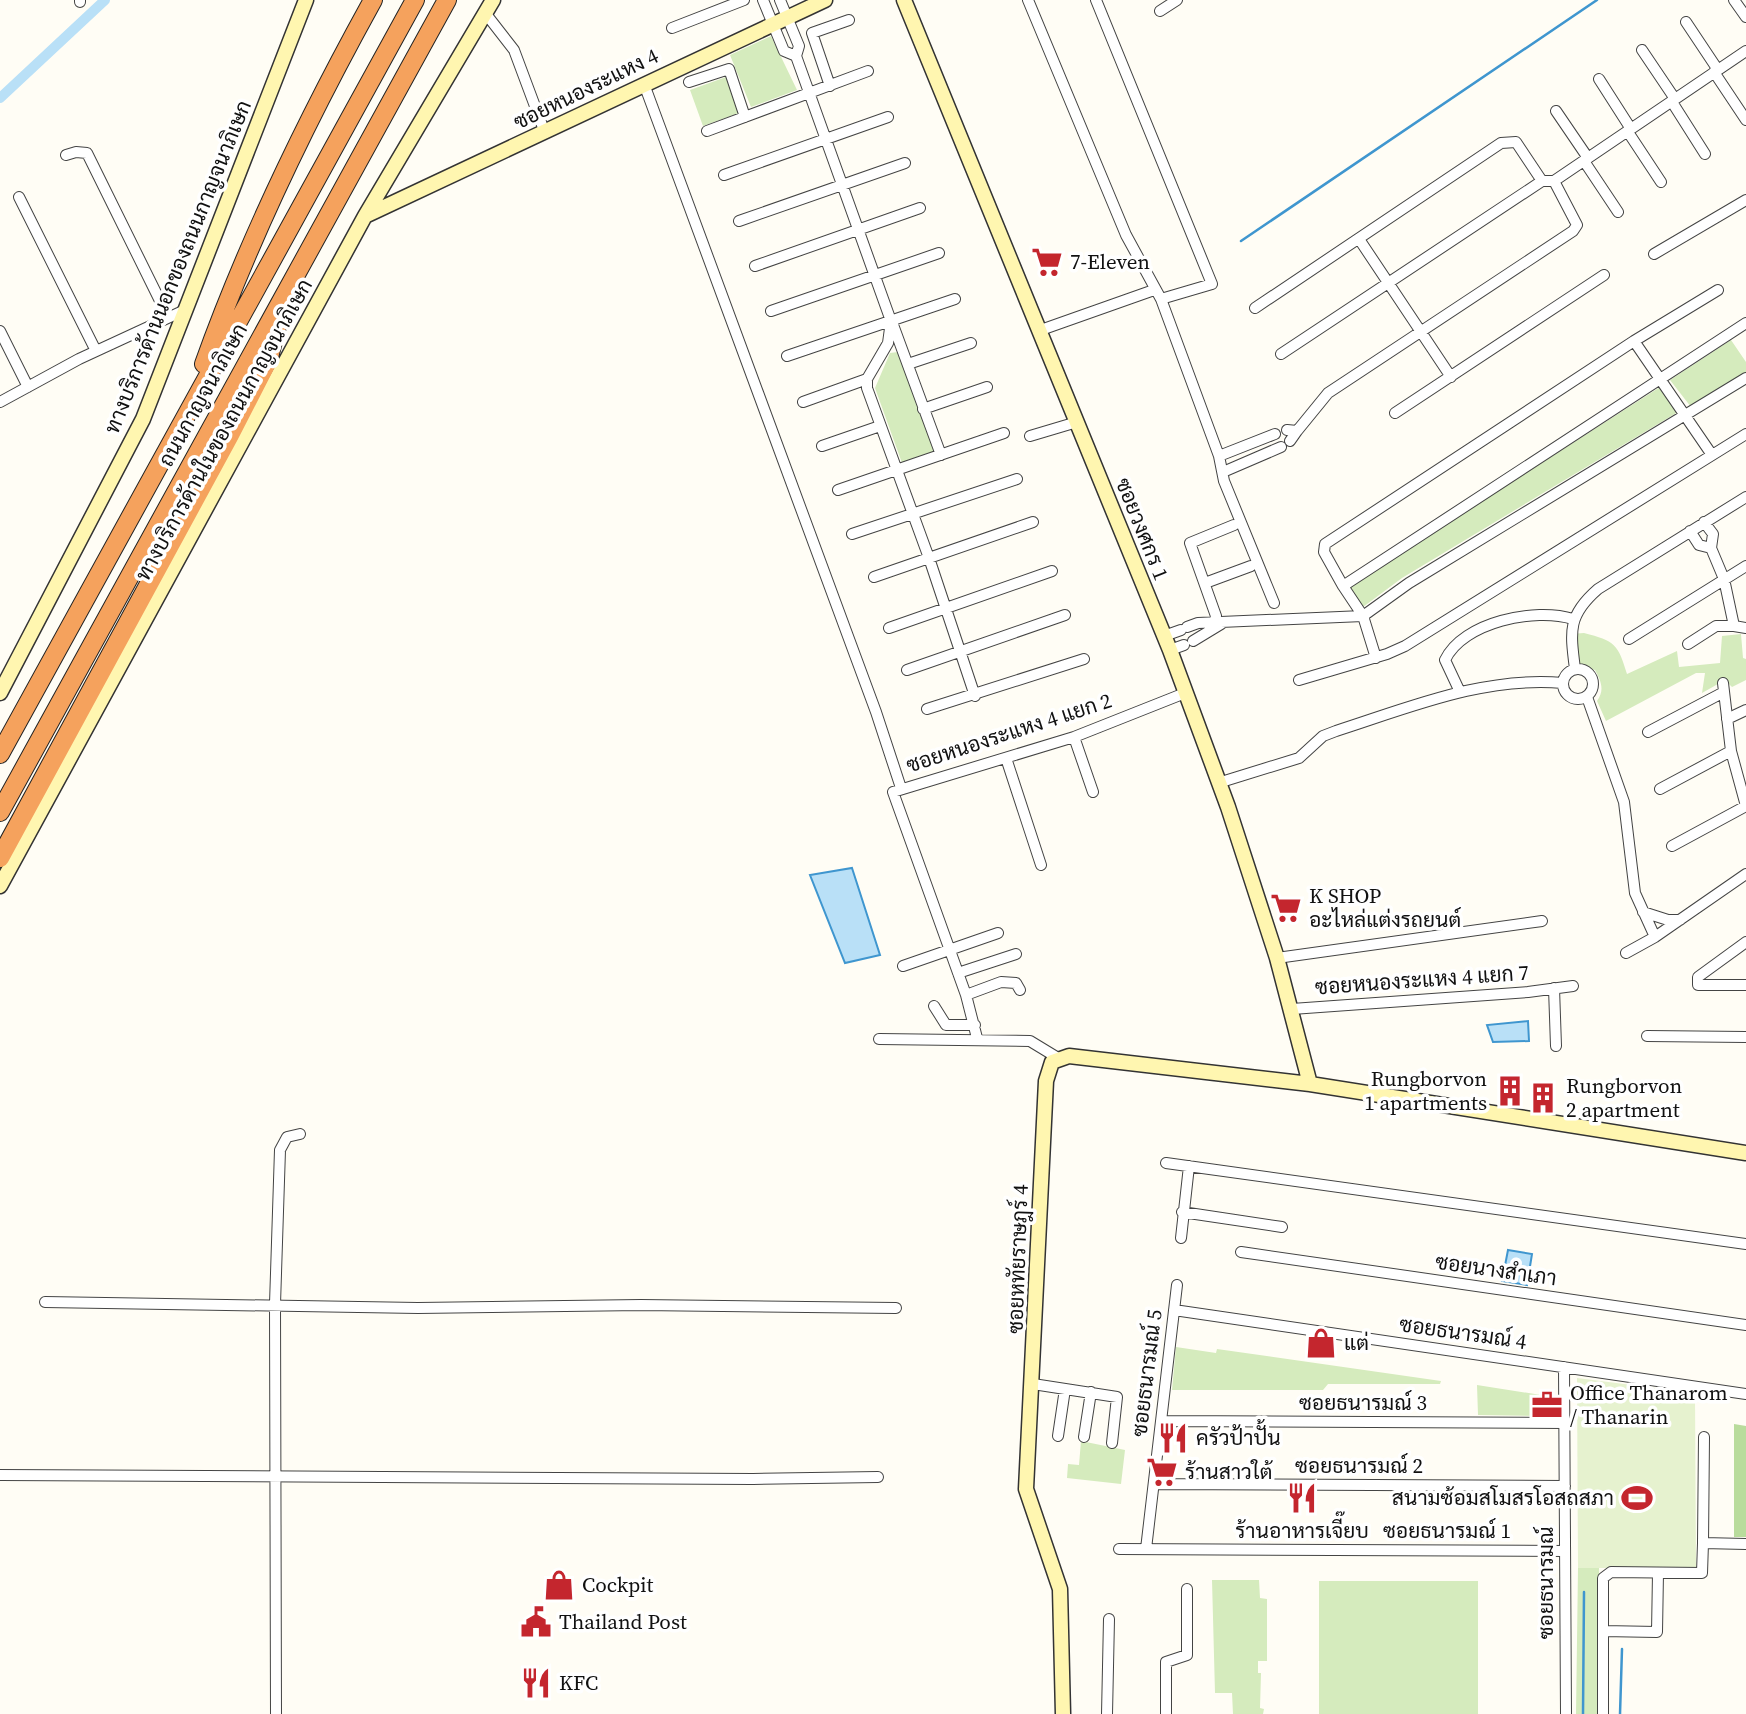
<svg xmlns="http://www.w3.org/2000/svg" width="1746" height="1714" viewBox="0 0 1746 1714" font-family="'Source Serif 4',Sarabun,serif">
<style>
.green{fill:#d5ebbd}
.forest{fill:#b9dc9c}
.pitch{fill:#e6f2cf}
.water{fill:#b9e0f7;stroke:#3f96cf;stroke-width:2}
.lines{fill:none;stroke-linecap:round;stroke-linejoin:round}
.stream{stroke:#3f96cf;stroke-width:2.5}
.canal{stroke:#b9e0f7;stroke-width:10}
.street-casing{stroke:#444;stroke-width:12}
.secondary-casing{stroke:#333;stroke-width:17}
.highway-casing{stroke:#222;stroke-width:20}
.street{stroke:#fff;stroke-width:10}
.secondary{stroke:#fff6b0;stroke-width:14}
.highway{stroke:#f5a25d;stroke-width:18}
.labels{text-anchor:middle;stroke-width:7;stroke-linejoin:round;paint-order:stroke}
.street-label{font-size:21px;fill:#111;stroke:#fff}
.poi-label{font-size:21px;fill:#111;stroke:#fff;text-anchor:start}
</style>
<rect width="100%" height="100%" fill="#fffdf5"/>
<path class="green" d="M771 36 797 90 751 107 730 55Z
M726 77 739 113 703 126 690 90Z
M1731 340 1746 362V373L1691 407 1670 380Z
M898 352 935 452 902 463 875 388 890 353Z
M1660 387 1678 412 1402 578 1363 607 1348 587Z
M1584 633C1615 641 1618 644 1627 674L1677 651 1679 667 1720 663 1722 636 1741 634 1743 658 1746 659V680L1732 687 1725 680 1702 693 1705 673H1696L1606 721 1597 701C1605 690 1601 681 1595 670L1572 665 1570 634Z
M1176 1347 1216 1353 1217 1349 1441 1381 1440 1384H1328L1323 1390H1172Z
M1477 1385 1541 1395V1416L1478 1415Z
M1081 1441 1125 1450 1121 1484 1067 1478 1068 1464 1079 1465Z
M1578 1568H1599L1602 1714H1576Z
M1212 1580H1259L1260 1598 1267 1599V1661H1258V1673H1261L1260 1708 1264 1709 1263 1714H1233L1232 1693H1215Z
M1319 1581H1478V1714H1319Z"/>
<path class="forest" d="M1734 1424 1746 1426V1537H1734Z"/>
<path class="pitch" d="M1577 1378 1695 1393 1696 1568H1578Z"/>
<path class="water" d="M852 868 880 955 845 963 810 875Z
M1528 1021 1529 1041 1493 1042 1487 1025Z
M1508 1250 1532 1254 1527 1285 1502 1281Z"/>
<g class="lines">
<path class="stream" d="M1241 241 1597 0
M1583 1714 1584 1592
M1620 1714 1622 1649"/>
<path class="canal" d="M0 98 105 0"/>
<g class="street-casing">
<path id="street" d="M763 0 784 51 796 56
M780 0 799 46 796 56 891 321 888 343 867 379V388L929 558 975 696
M1028 0 1126 235 1161 299 1219 456 1224 481 1274 603
M1096 0 1212 284 1161 299
M1734 0 1746 17
M80 2V0
M1160 11 1177 0
M486 14 514 50 545 133
M1686 22 1718 70
M672 28 744 0
M1642 50 1675 99
M1714 72 1746 120
M1599 79 1631 129
M689 82 729 69 745 117
M644 84 876 712 901 788
M830 86 812 33 849 20
M1672 102 1705 154
M1556 111 1588 158
M707 131 868 71
M1628 132 1661 182
M66 155 76 152 87 153 168 317
M1584 161 1618 212
M724 175 888 117
M19 197 96 351
M739 221 905 163
M1359 239 1451 377
M1654 254 1746 200
M755 266 920 208
M1255 308 1501 143 1516 142 1542 181
M771 311 939 253
M892 322 941 455
M0 331 28 387
M1038 331 1154 290
M1634 341 1712 455
M1281 354 1542 181H1554L1746 51
M787 356 955 299
M908 364 971 343
M0 402 79 359 185 310
M803 402 867 379
M923 409 987 387
M1395 413 1604 275
M1287 430 1297 431 1290 441
M1297 431 1328 393 1573 231 1577 225 1554 181
M1030 436 1077 422
M822 446 880 426
M1219 456 1275 434
M1223 472 1281 447
M838 490 1004 433
M1704 522 1713 534 1711 548 1724 579 1734 626 1746 628
M1690 531 1699 545 1711 548
M852 534 1017 479
M874 577 1033 522
M1205 583 1251 566
M1343 586 1324 552 1325 544 1634 341 1718 290
M1214 624 1216 616 1190 543 1234 525
M1187 627 1198 623 1363 616 1409 583 1746 378
M889 628 1052 571
M1164 636 1181 630
M1629 639 1746 566
M1193 641 1221 624
M1688 644 1716 626H1734
M1170 650 1184 645
M1376 658 1363 616 1343 586 1746 323
M1563 684a15 15 0 1 1 30 0a15 15 0 1 1-30 0Z
M1575 669C1570 630 1568 615 1598 589L1746 497
M907 670 1065 615
M1299 680 1387 654 1405 646 1746 434
M1723 683 1731 751 1746 806
M1460 692 1445 660C1463 622 1535 607 1573 619
M1587 697 1624 802 1635 893 1655 937
M927 709 1084 659
M1727 719 1746 710
M1648 732 1724 692
M1074 737 1093 792
M1006 758 1041 865
M1218 783 1299 758 1323 736 1336 731C1411 707 1484 676 1563 683
M1660 789 1731 751
M1672 846 1746 806
M1643 912 1668 920H1680
M1746 942 1698 977V985H1746
M1626 953 1655 937 1746 874
M1277 958 1542 921
M903 966 998 933
M958 973 1016 954
M1554 988 1556 1046
M966 995 1001 982 1016 983 1020 990
M934 1006 946 1025H975
M1292 1009 1528 992 1573 986
M1647 1036 1746 1037
M977 1038 966 995 893 792 1074 737 1185 693
M879 1039 1030 1041 1058 1058
M1166 1163 1746 1244
M1182 1212 1282 1227
M1181 1238 1189 1166
M1241 1252 1746 1325
M45 1302 418 1308 641 1305 896 1308
M1174 1310 1746 1394
M1564 1367 1566 1714
M1033 1384 1117 1397 1112 1443
M1161 1421 1565 1423
M1058 1436 1065 1389
M1084 1437 1091 1392
M1704 1437 1703 1543 1746 1544
M0 1475 753 1479 878 1477
M1154 1484 1565 1486
M1119 1549 1565 1551
M1146 1549 1177 1285
M1603 1631 1657 1632 1658 1573
M276 1714 275 1304 280 1150 287 1137 300 1134
M1107 1714 1109 1619
M1166 1714V1662L1187 1655V1589
M1603 1714V1578L1611 1572 1702 1573 1703 1543"/>
</g>
<g class="secondary-casing">
<path id="secondary" d="M904 0 1170 650 1228 807 1277 958 1310 1084
M365 216 825 0
M0 693 143 419 306 0
M0 886 365 216 493 0
M1063 1714 1060 1589 1026 1489 1046 1081 1052 1062 1069 1056 1310 1084 1746 1153"/>
</g>
<g class="highway-casing">
<path id="highway" d="M204 364C248 241 310 114 373 0
M0 754 415 0
M0 812 447 0
M0 858 230 435 268 361 281 311"/>
</g>
<use href="#street" class="street"/>
<use href="#secondary" class="secondary"/>
<use href="#highway" class="highway"/>
</g>
<defs>
<g id="supermarket-bare" transform="scale(2.415)"><path d="M-6-5.5h2.5l.6 2H6L4.5 2H-2.5L-4.4-4H-6ZM-1.5 3.2a1.3 1.3 0 1 0 .1 0ZM3 3.2a1.3 1.3 0 1 0 .1 0Z" fill="#c4262e" stroke="#fff" stroke-width="2.5" paint-order="stroke"/></g>
<g id="building-bare" transform="scale(2.415)"><path d="M-4-6H4V6H1V3H-1V6H-4ZM-2.5-4.3h1.7v1.8h-1.7ZM.8-4.3h1.7v1.8H.8ZM-2.5-1h1.7V.8h-1.7ZM.8-1h1.7V.8H.8Z" fill="#c4262e" stroke="#fff" stroke-width="2.5" paint-order="stroke"/></g>
<g id="shop-bare" transform="scale(2.415)"><path d="M-5-2.5h2.3a2.7 3.5 0 0 1 5.4 0H5L5.5 6h-11ZM-1.5-2.5h3a1.5 2.3 0 0 0-3 0Z" fill="#c4262e" stroke="#fff" stroke-width="2.5" paint-order="stroke"/></g>
<g id="office-bare" transform="scale(2.415)"><path d="M-6-3h4V-5.5h4V-3h4V5H-6ZM-1-4.5V-3h2v-1.5ZM-6 0V1H6V0Z" fill="#c4262e" stroke="#fff" stroke-width="2.5" paint-order="stroke"/></g>
<g id="restaurant-bare" transform="scale(2.415)"><path d="M-5-6h1v4h1v-4h1v4h1v-4h1v5L-1.5 .5V6h-2V.5L-5-1ZM5-6V6H3V1.5H1.5Q1.5-4 5-6Z" fill="#c4262e" stroke="#fff" stroke-width="2.5" paint-order="stroke"/></g>
<g id="stadium-bare" transform="scale(2.415)"><path d="M0-5a6.5 5 0 1 0 0 10a6.5 5 0 1 0 0-10ZM-3.5-1.8h7v3.6h-7Z" fill="#c4262e" stroke="#fff" stroke-width="2.5" paint-order="stroke"/></g>
<g id="civic-bare" transform="scale(2.415)"><path d="M-.6-6.5H3V-4.5H.6V-3L4-1V1h2V6H-6V1h2V-1L-.6-3ZM-1.2 2.5V6h2.4V2.5Z" fill="#c4262e" stroke="#fff" stroke-width="2.5" paint-order="stroke"/></g>
</defs>
<g fill-rule="evenodd">
<use href="#supermarket-bare" x="1047" y="262"/>
<use href="#supermarket-bare" x="1286" y="908"/>
<use href="#building-bare" x="1510" y="1091"/>
<use href="#building-bare" x="1543" y="1098"/>
<use href="#shop-bare" x="1321" y="1343"/>
<use href="#office-bare" x="1547" y="1405"/>
<use href="#restaurant-bare" x="1173" y="1438"/>
<use href="#supermarket-bare" x="1162" y="1472"/>
<use href="#restaurant-bare" x="1302" y="1498"/>
<use href="#stadium-bare" x="1637" y="1498"/>
<use href="#shop-bare" x="559" y="1585"/>
<use href="#civic-bare" x="536" y="1622"/>
<use href="#restaurant-bare" x="536" y="1683"/>
</g>
<g class="labels">
<g class="street-label">
<text transform="translate(586 89) rotate(-26)" y="7">ซอยหนองระแหง 4</text>
<text transform="translate(178 267) rotate(-68)" y="7">ทางบริการด้านนอกของถนนกาญจนาภิเษก</text>
<text transform="translate(203 395) rotate(-61)" y="7">ถนนกาญจนาภิเษก</text>
<text transform="translate(224 430) rotate(-61)" y="7">ทางบริการด้านในของถนนกาญจนาภิเษก</text>
<text transform="translate(1142 529) rotate(68)" y="7">ซอยวงศกร 1</text>
<text transform="translate(1009 733) rotate(-18)" y="7">ซอยหนองระแหง 4 แยก 2</text>
<text transform="translate(1422 980) rotate(-4)" y="7">ซอยหนองระแหง 4 แยก 7</text>
<text transform="translate(1018 1259) rotate(-88)" y="7">ซอยหทัยราษฎร์ 4</text>
<text transform="translate(1496 1270) rotate(8)" y="7">ซอยนางสำเภา</text>
<text transform="translate(1463 1333) rotate(8)" y="7">ซอยธนารมณ์ 4</text>
<text transform="translate(1147 1373) rotate(-83)" y="7">ซอยธนารมณ์ 5</text>
<text x="1363" y="1410">ซอยธนารมณ์ 3</text>
<text x="1359" y="1473">ซอยธนารมณ์ 2</text>
<text x="1447" y="1538">ซอยธนารมณ์ 1</text>
<text transform="translate(1546 1583) rotate(-90)" y="7">ซอยธนารมณ์</text>
</g>
<g class="poi-label">
<text x="1070" y="269">7-Eleven</text>
<text x="1309" y="903">K SHOP<tspan x="1309" dy="24">อะไหล่แต่งรถยนต์</tspan></text>
<text x="1487" y="1086" text-anchor="end">Rungborvon<tspan x="1487" dy="24">1 apartments</tspan></text>
<text x="1566" y="1093">Rungborvon<tspan x="1566" dy="24">2 apartment</tspan></text>
<text x="1344" y="1350">แต่</text>
<text x="1570" y="1400">Office Thanarom<tspan x="1570" dy="24">/ Thanarin</tspan></text>
<text x="1196" y="1445">ครัวป้าปั้น</text>
<text x="1185" y="1479">ร้านสาวใต้</text>
<text x="1614" y="1505" text-anchor="end">สนามซ้อมสโมสรโอสถสภา</text>
<text x="1302" y="1538" text-anchor="middle">ร้านอาหารเจี๊ยบ</text>
<text x="582" y="1592">Cockpit</text>
<text x="559" y="1629">Thailand Post</text>
<text x="559" y="1690">KFC</text>
</g>
</g>
</svg>
